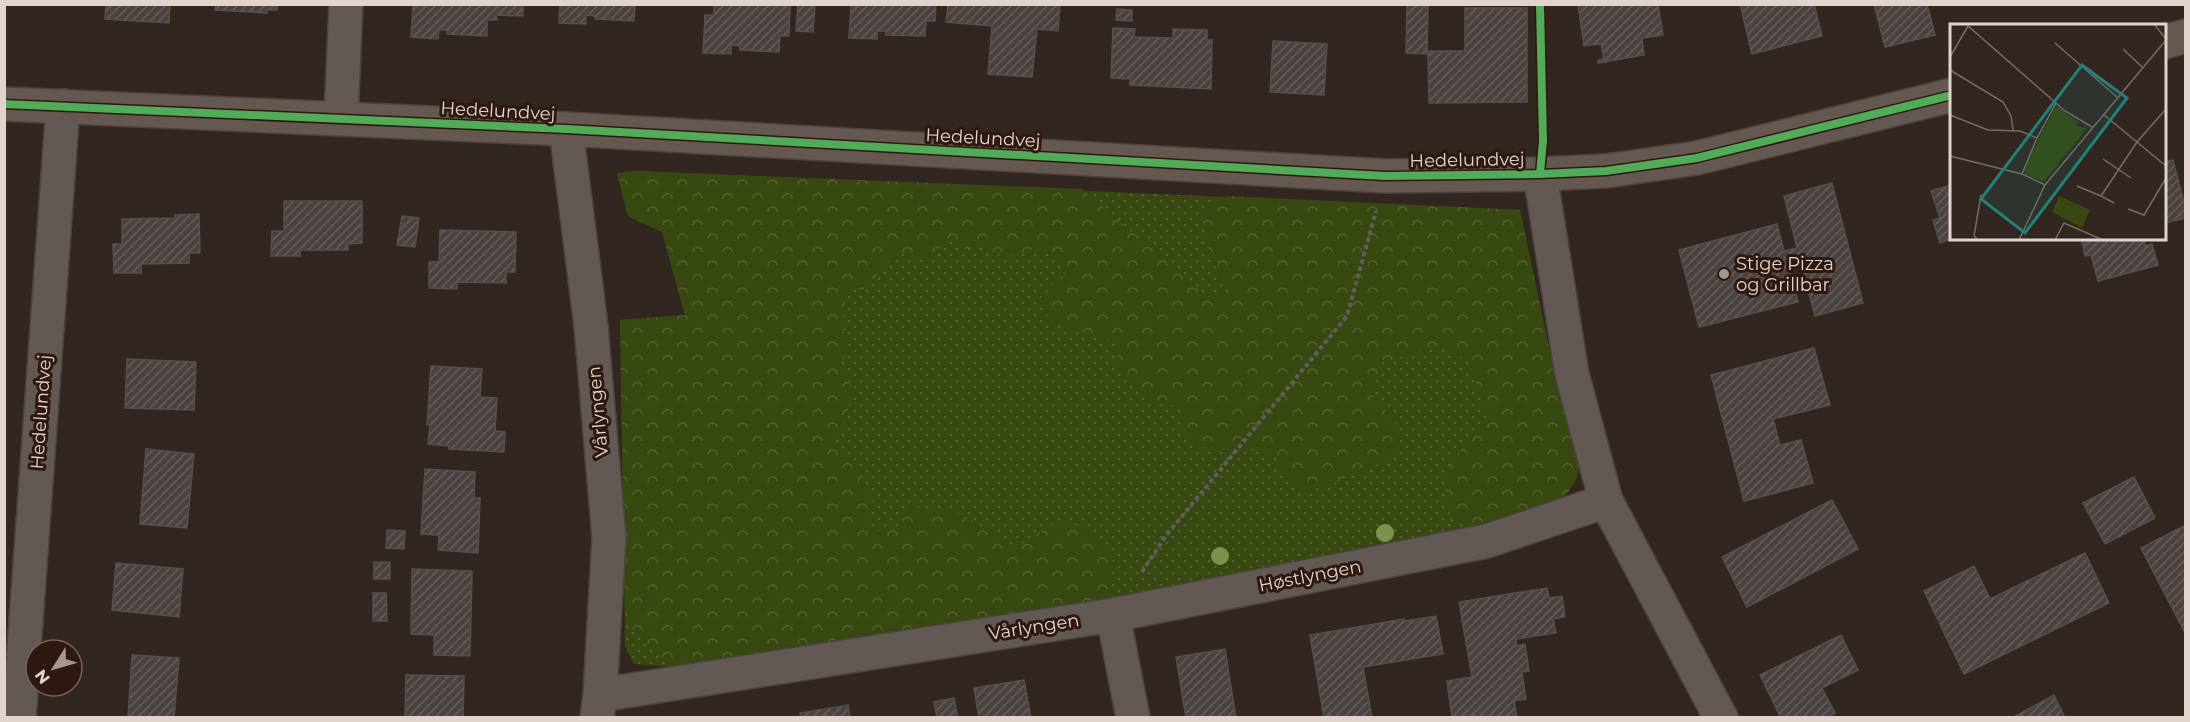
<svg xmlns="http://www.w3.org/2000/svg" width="2190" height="722" viewBox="0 0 2190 722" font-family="Montserrat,sans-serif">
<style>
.grass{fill:url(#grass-dots)}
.forest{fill:url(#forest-crowns)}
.building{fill:url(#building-hatch);stroke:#564e4f;stroke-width:1.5}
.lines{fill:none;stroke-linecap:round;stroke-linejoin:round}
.street-casing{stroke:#4d423e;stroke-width:36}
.secondary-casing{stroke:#4d423e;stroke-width:36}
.path{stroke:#645c58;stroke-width:4;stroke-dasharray:4.5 3;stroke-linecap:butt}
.street{stroke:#625854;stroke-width:33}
.secondary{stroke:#645851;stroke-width:33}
.cycleway-casing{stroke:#2e1910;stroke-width:11}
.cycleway{stroke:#51ab58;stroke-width:8}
.tree{fill:#7d914d}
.poi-dot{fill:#a49690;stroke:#2e1910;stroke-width:2}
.labels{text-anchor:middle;stroke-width:6;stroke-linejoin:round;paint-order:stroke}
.street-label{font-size:18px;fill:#e2d3cd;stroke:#2e1910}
.poi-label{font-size:18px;fill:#e2d3cd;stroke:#2e1910;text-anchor:start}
.inset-road{fill:none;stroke:#786b65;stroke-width:1.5}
.view{fill:#247f78;fill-opacity:0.15;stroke:#247f78;stroke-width:3}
.inset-edge{fill:none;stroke:#e2d3cd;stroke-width:3}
</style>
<defs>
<pattern id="grass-dots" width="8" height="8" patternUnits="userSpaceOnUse" patternTransform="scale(1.5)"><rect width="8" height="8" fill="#374811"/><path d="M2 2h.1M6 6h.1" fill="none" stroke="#546232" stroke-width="1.8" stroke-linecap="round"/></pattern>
<pattern id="forest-crowns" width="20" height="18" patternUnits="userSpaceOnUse" patternTransform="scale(1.5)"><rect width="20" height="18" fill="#374811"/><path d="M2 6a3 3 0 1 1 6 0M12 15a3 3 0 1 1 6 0" fill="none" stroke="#546232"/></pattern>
<pattern id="building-hatch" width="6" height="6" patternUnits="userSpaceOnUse" patternTransform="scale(1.5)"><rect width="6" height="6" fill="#4b4242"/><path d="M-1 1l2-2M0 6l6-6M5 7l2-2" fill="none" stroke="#655c5c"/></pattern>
</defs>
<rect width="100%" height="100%" fill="#322620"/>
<path class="grass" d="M637 171 1520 210 1549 348 1580 463 1576 480 1566 495 1483 526 1111 600 670 667 634 664 625 646 620 320 685 315 662 232 628 216 617 173Z"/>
<path class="forest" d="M637 171 1082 189 1207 297 1230 293 1209 256 1200 209 1228 196 1520 210 1549 348 1580 463 1576 480 1566 495 1483 526 1451 522 1445 490 1451 461 1488 421 1469 361 1437 346 1381 363 1372 398 1395 421 1401 439 1391 459 1327 486 1305 491 1280 473 1276 456 1254 450H1214L1194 445 1184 428V407L1157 403 1134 389 1118 364 1115 342 1051 322 1038 300 1070 267 1037 248 1006 257 978 245 966 250 950 240 926 260 899 252 863 290H851L842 310 850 351 840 362 852 387 847 419 830 440 853 465 873 501 868 533 897 526 913 506 951 509 994 533 1015 549 1031 537 1059 522 1087 527 1113 560 1111 600 670 667 626 623 620 320 685 315 662 232 628 216 617 173Z"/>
<path class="building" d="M106 4H170L169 23 105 19Z
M216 4H278L277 10H267V13L215 10Z
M413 4H523V16L496 15 497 20H487V36L447 34V30H439L438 39 411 37Z
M560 4H644L635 5 634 21 595 19V16L586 15V24L559 23Z
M714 4H790L789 36H780L779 52 740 50V46L731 45V54L703 53 705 15H714Z
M798 4H815L813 32 796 31Z
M851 4H936L935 21H926L925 36 886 35V31H877V39L849 38Z
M948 4H1060L1058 31 1037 29 1032 77 988 74 992 26 946 22Z
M1407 4H1428L1427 54 1406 53Z
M1578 4H1658L1663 35 1642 38 1644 55 1598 63V60L1604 59 1601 44 1584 46Z
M1740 4H1814L1822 36 1752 54Z
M1874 4H1927L1935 35 1885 47Z
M1465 8H1527V102L1429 103 1428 51H1465Z
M1117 9 1132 10V21L1116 20Z
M1113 28 1135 29 1134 37 1173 38V29L1207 30V40H1212L1211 89 1130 85V79L1111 78Z
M1273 41 1327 44 1324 95 1270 92Z
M2173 160 2186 210V218L2164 223V162Z
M1832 183 1863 303 1815 316 1801 264 1789 267 1798 302 1699 327 1679 250 1777 224 1784 251 1797 248 1784 196Z
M1952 185V238H1954L1940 243 1933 220 1940 218 1931 191Z
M284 201H362V243L348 244V250H300V256H271L272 231H284Z
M199 214 200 253H189V263L141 264V273H114L113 244H122V219L175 218V215Z
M402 216 419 218 415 247 397 245Z
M440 230 516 232 515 272H506V283L457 282V289L429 288V262H439Z
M2081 238H2144L2145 246 2152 244 2158 265 2098 281 2091 255 2085 256Z
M1814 348 1830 405 1773 419 1780 445 1801 440 1813 483 1744 501 1711 375Z
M127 359 196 362 194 410 125 408Z
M431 366 482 369 480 397 497 398 495 431 505 432 504 452 449 449V446L428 444 430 425H427Z
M146 449 194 454 187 528 140 524Z
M425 469 475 472 474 498H480L478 553 438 550 439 535 421 534Z
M2134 477 2155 518 2105 544 2083 503Z
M1832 500 1858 549 1747 607 1722 557Z
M2186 525V635L2141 548Z
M387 530 405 531 404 549 386 548Z
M2085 553 2109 603 1964 674 1924 591 1974 566 1990 599Z
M374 562H390V579H374Z
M116 563 183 569 179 617 112 610Z
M412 569 472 571 470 656 434 655V635L411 634Z
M1547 588 1549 598 1562 596 1565 617 1553 619 1556 633 1516 639 1517 646 1525 644 1529 671 1522 672 1526 699 1514 701 1517 718H1452L1447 681 1472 677 1459 602Z
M373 593H386L387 621H373Z
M1436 616 1443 654 1363 667 1372 718H1324L1310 635 1404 619 1405 621Z
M1841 635 1858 670 1822 688 1835 713 1827 718H1781L1760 675Z
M1225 649 1236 718H1186L1176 657Z
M132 655 179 658 174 718H128Z
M406 675 464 676 463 718H405Z
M1024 680 1031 718H979L974 688Z
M2054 695 2065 718H2012Z
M954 698 958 718H937L934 702Z
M848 705 850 718H801L800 713Z"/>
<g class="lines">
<g class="street-casing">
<path id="street" d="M341 118 346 4
M566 129 591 326 609 538 600 695 597 718
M1540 174 1572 374 1606 501 1721 718
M600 695 1113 615
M19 718 63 106
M1133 718 1113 615 1487 541 1606 501"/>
</g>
<g class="secondary-casing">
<path id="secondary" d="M2164 42 2186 36
M4 104 566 129 1385 176 1540 174 1606 171 1697 158 1952 95"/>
</g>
<path class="path" d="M1142 572 1165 537 1347 316 1376 211"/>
<use href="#street" class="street"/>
<use href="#secondary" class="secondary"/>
<g class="cycleway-casing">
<path id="cycleway" d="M4 104 566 129 1385 176 1540 174 1606 171 1697 158 1952 95
M1540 174 1543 141 1540 4"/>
</g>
<use href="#cycleway" class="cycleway"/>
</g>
<g class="tree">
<circle cx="1385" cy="533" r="9"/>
<circle cx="1220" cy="556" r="9"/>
</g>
<circle class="poi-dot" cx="1724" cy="274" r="6"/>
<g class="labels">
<g class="street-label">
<text transform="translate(498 111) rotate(3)" y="6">Hedelundvej</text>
<text transform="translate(983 138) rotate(3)" y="6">Hedelundvej</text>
<text transform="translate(1467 160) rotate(-1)" y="6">Hedelundvej</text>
<text transform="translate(41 412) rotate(-86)" y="6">Hedelundvej</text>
<text transform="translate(598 412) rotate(-95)" y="6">Vårlyngen</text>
<text transform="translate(1310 576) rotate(-11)" y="6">Høstlyngen</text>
<text transform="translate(1034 627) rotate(-9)" y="6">Vårlyngen</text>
</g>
<g class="poi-label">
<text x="1736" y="270">Stige Pizza<tspan x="1736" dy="21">og Grillbar</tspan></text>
</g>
</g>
<g transform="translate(1950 24)">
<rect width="216" height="216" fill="#322620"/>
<path d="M106 82 128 98 126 102 137 104 93 158 75 150 76 141ZM109 172 140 186 132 204 102 188Z" fill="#374811"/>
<path d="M109 84 128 98 126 102 137 104 115 132 102 135 108 141 93 158 74 147 77 139 82 146H89L90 142 84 138 86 132 108 124 111 127 118 121 119 112 104 103 94 117 88 115 105 85Z" fill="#374811"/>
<path class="inset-road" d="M204 0 216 15M105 19 167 73M173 25 192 43M0 33 18 2 115 87 142 103M0 46 53 78 61 92 63 106M153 90 216 142M0 91 38 106 70 107 87 114 72 150M87 114 106 79M0 132 72 150 95 161M153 135 181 154M127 162 151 172M164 179 151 172 187 118 216 85M178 185 194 191 216 154M28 216 24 212 31 171M69 216 95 161 216 16M105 216 114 199 153 216"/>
<path class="view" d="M132 41 177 74 75 209 31 175Z"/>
<rect width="216" height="216" class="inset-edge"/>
</g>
<rect width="2190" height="722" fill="none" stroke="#e2d3cd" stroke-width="12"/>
<g transform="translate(54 668) rotate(233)"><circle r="28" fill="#2e1910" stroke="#76635c" stroke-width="1.5"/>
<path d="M0-4.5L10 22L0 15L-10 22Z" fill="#a49690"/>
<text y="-9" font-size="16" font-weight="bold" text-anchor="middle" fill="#e2d3cd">N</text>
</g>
</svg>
